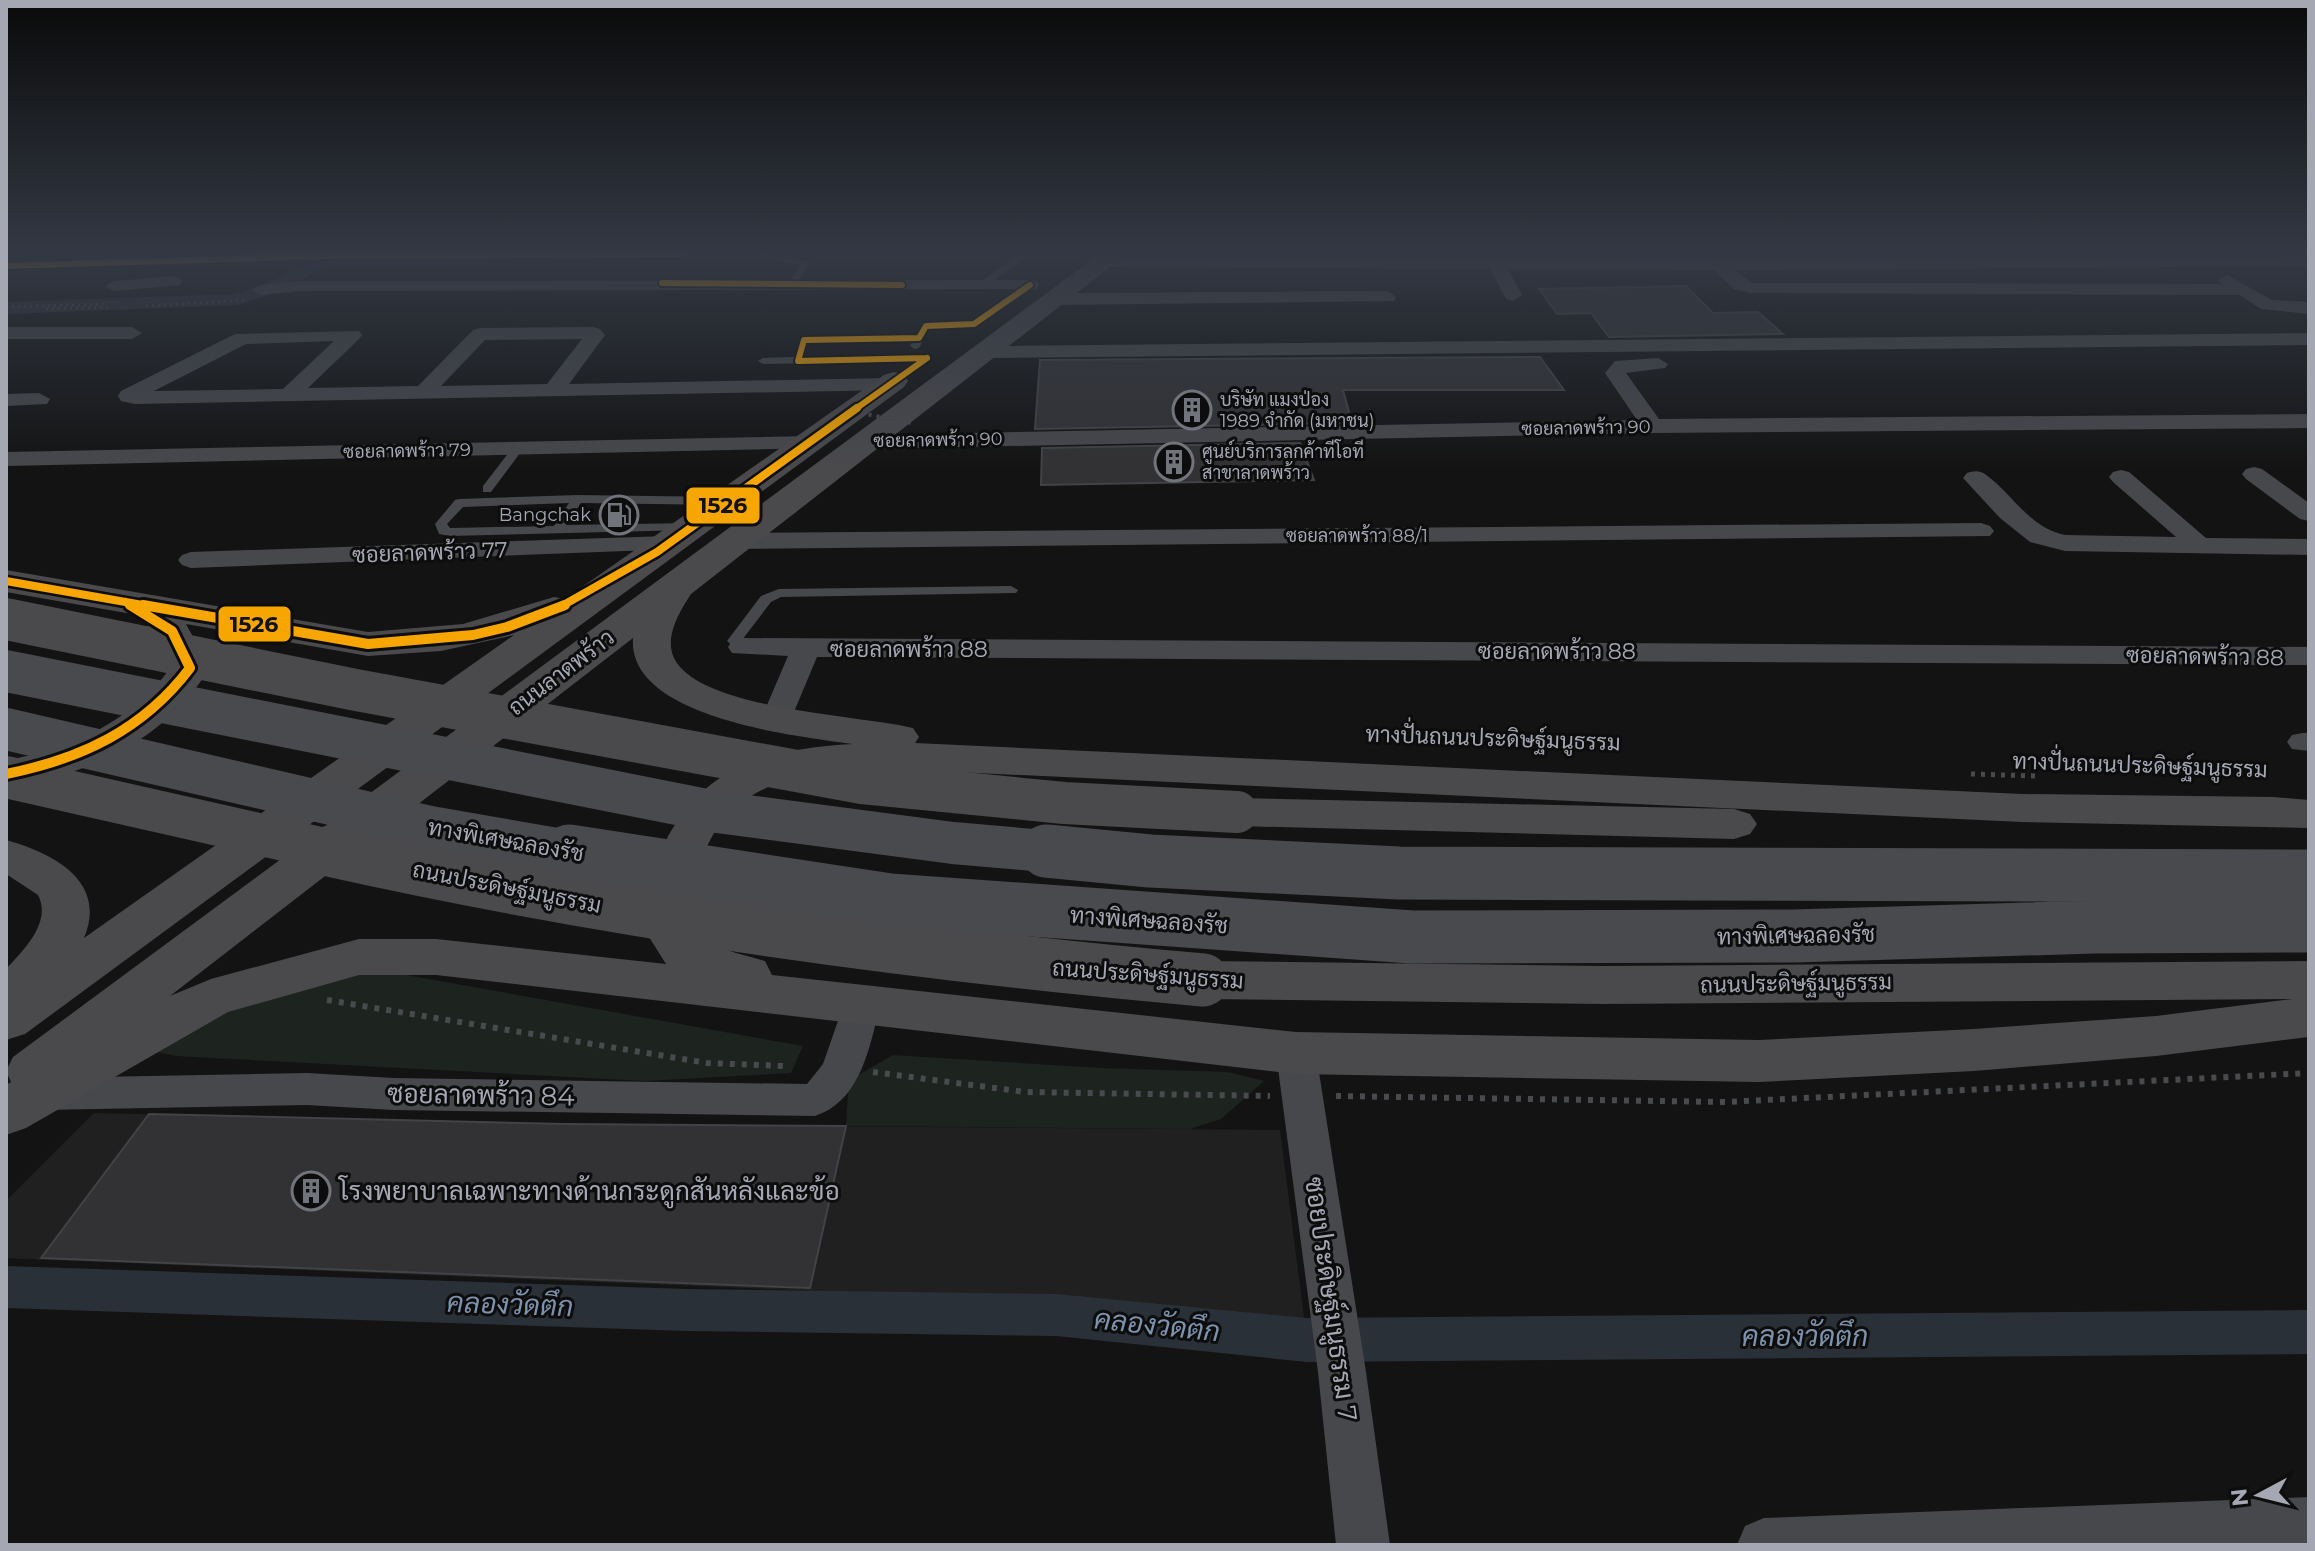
<svg xmlns="http://www.w3.org/2000/svg" width="2315" height="1551" viewBox="0 0 2315 1551" font-family="Montserrat,Sarabun,sans-serif">
<style>
.built{fill:#202021}
.green{fill:#1d231e}
.lines{fill:none;stroke-linecap:round;stroke-linejoin:round}
.canal{fill:#2a3037;fill-rule:evenodd}
.building{fill:#323234;stroke:#424346;stroke-width:2}
.path-far2{stroke:#494a4d;stroke-width:3;stroke-dasharray:2 4;stroke-linecap:butt}
.path-far1{stroke:#494a4d;stroke-width:5;stroke-dasharray:4 6;stroke-linecap:butt}
.path{stroke:#494a4d;stroke-width:6;stroke-dasharray:5 7;stroke-linecap:butt}
.service{fill:#47484b;fill-rule:evenodd}
.minor{fill:#47484b;fill-rule:evenodd}
.primary{fill:#4a4a4d;fill-rule:evenodd}
.path-bridge{stroke:#494a4d;stroke-width:4;stroke-dasharray:3 5;stroke-linecap:butt}
.primary-bridge-far1{stroke:#4a4a4d;stroke-width:42}
.primary-bridge{stroke:#4a4a4d;stroke-width:53}
.motorway-bridge-far1{stroke:#494a4d;stroke-width:42}
.motorway-bridge{stroke:#494a4d;stroke-width:53}
.bus-1-far2-casing{stroke:#0d0d0e;stroke-width:10}
.bus-1-far1-casing{stroke:#0d0d0e;stroke-width:13}
.bus-1-casing{stroke:#0d0d0e;stroke-width:16}
.bus-1-far2{stroke:#f7a600;stroke-width:6}
.bus-1-far1{stroke:#f7a600;stroke-width:8}
.bus-1{stroke:#f7a600;stroke-width:10}
.labels{text-anchor:middle;stroke-width:6;stroke-linejoin:round;paint-order:stroke}
.far-poi-label{font-size:18px;fill:#a5a8b3;stroke:#0d0d0e;text-anchor:start}
.far-street-label{font-size:18px;fill:#a5a8b3;stroke:#0d0d0e}
.street-label{font-size:22px;fill:#a5a8b3;stroke:#0d0d0e}
.near-street-label{font-size:26px;fill:#a5a8b3;stroke:#0d0d0e}
.near-poi-label{font-size:26px;fill:#a5a8b3;stroke:#0d0d0e;text-anchor:start}
.near-water-label{font-size:28px;font-style:italic;fill:#7d92ac;stroke:#0d0d0e}
.line-badge{stroke:#0d0d0e;stroke-width:3}
.pale-badge-label{font-size:22px;text-anchor:middle;font-weight:bold;fill:#111}
</style>
<rect width="100%" height="100%" fill="#131313"/>
<path class="built" d="M94 1113 564 1124 1280 1130 1305 1325 1087 1302 6 1258V1201Z"/>
<path class="green" d="M401 974 803 1046 791 1073 644 1081 176 1056 152 1051 192 1021 336 975Z
M893 1055 1102 1068 1228 1072 1264 1081 1221 1119 1190 1129 846 1126 848 1093 853 1078Z"/>
<g class="lines">
<path class="canal" d="M327 253H349L287 288 238 305 6 314V302L236 294 275 280Z
M6 1266 687 1289 1056 1294 1307 1318 2309 1310V1354L1307 1362 1056 1336 687 1331 6 1308Z"/>
</g>
<path class="building" d="M1686 286 1713 313 1758 312 1783 334 1609 337 1591 313 1557 314 1539 289Z
M1540 357 1564 390H1343L1352 423 1035 429 1040 360Z
M1300 443 1314 480 1041 485 1042 448Z
M149 1114 564 1124 846 1126 810 1288 41 1258Z"/>
<g class="lines">
<path class="path-far2" d="M146 306 244 300
M6 307 105 304
M46 309 112 307"/>
<path class="path-far1" d="M1971 774 2037 776"/>
<path class="path" d="M327 1000 707 1063 784 1066
M873 1072 1025 1092 1270 1096
M1336 1096 1725 1102 2309 1073"/>
<path class="service" d="M736 253H756L809 263 796 286 793 287 788 284 800 265Z
M1023 253H1032L983 288H977V284Z
M1067 253H1078L1071 256Z
M974 321 979 324 977 326 929 329 919 348 915 349 910 346 913 341 808 343 804 357 931 356 932 358 927 361 763 364 758 361 763 358 794 357 799 340 804 337 916 335 923 324 926 323Z
M517 446 523 449 491 492H483V486L513 447Z
M578 495 723 497 729 501 723 505 581 503 566 525 693 523V529L689 530 450 536 439 534 435 524 455 500 459 499ZM569 503 554 526 450 528 447 524 463 507Z
M1011 586 1018 590 1016 593 781 597 771 602 742 640 749 647 747 650H737L727 641 761 596 779 589Z"/>
<path class="minor" d="M262 253H689L690 254 681 259 327 261 6 271V261Z
M2309 256V266L1734 270 1752 283 2222 284 2218 280 2227 275 2272 300 2309 302V314L2261 309 2240 295 1751 293 1734 289 1714 270 1508 269 1522 295 1513 301 1506 299 1490 269 1104 267 1095 262 1104 257 1876 260Z
M174 276 183 281 180 285 114 291 105 286 114 281Z
M1030 280 1036 281 1039 285 1036 289 298 291 261 295 252 290 261 285 298 281Z
M1387 291 1396 297 1394 301 1054 305 1045 299 1054 293Z
M6 327H132L142 333 132 339H6Z
M593 327 600 329 605 335 569 384 891 378 901 384 891 390 135 404 121 401 118 396 121 391 235 334 359 331 362 335 359 339 308 388 418 386 473 330 480 328ZM582 339 547 384 441 386 485 340ZM334 341 283 389 154 391 246 344Z
M2309 333V345L982 358 972 352 982 346Z
M1658 358 1668 364 1665 368 1626 373 1659 419 2309 414V428L1653 433 862 449 854 447 851 442 854 437 862 435 1637 420 1605 373 1615 361Z
M39 393 50 399 47 404 6 406V394Z
M808 436 816 438 819 443 816 448 6 466V452Z
M2254 467 2262 469 2309 503V521L2300 519 2246 479 2242 474 2246 469Z
M2121 470 2129 472 2206 538 2309 539V555L2065 551 2030 542 2000 518 1963 478 1967 473C1973 471 1979 470 1985 474 2014 495 2028 527 2065 535L2176 537 2113 482 2109 477 2113 472Z
M1981 523 1990 526 1994 531 1990 536 733 549 724 546 720 541 724 536 733 533Z
M668 536 677 539 681 544 677 549 191 568 182 565 178 560 182 555 191 552Z
M742 638 2309 647V665L817 657 791 719 787 725 776 728 765 725 761 719 788 656 732 653 728 647 732 641Z
M2303 733H2309V751L2292 749 2287 742 2292 735Z
M861 991 875 995 880 1005C870 1046 861 1101 815 1116L394 1110 307 1105 44 1110 30 1105 24 1094 30 1083 44 1078 307 1073 394 1078 807 1084 823 1064 847 995Z
M1296 1038 1310 1042 1316 1053 1366 1372 1390 1545H1336L1318 1372 1276 1053 1282 1042Z
M2309 1497V1545H1737L1745 1526 1764 1518Z"/>
<path class="primary" d="M1101 253H1128L691 594C680 611 664 637 674 658 699 710 861 715 913 728L919 737 915 743 2022 794 2273 797 2309 800V828L2022 822 912 770C847 769 756 767 716 830 699 856 694 888 687 917 707 949 731 951 765 961L772 975 1296 1032 1759 1040 1974 1029 2156 1016 2293 999 1603 1004 1203 999 1185 993 1177 980 1185 967 1203 961 1603 966 2309 961V1037L2156 1056 1974 1071 1759 1082 1296 1074 436 975H359L228 1012 26 1128 6 1135V1085L11 1082 6 1071 13 1057ZM633 638C627 718 796 736 853 744 721 751 672 792 637 918L666 964 436 939H359L211 979 170 996Z
M894 372 904 375 908 381 904 387 25 1034 6 1040V969C24 950 52 922 38 895L6 874V840C53 853 108 881 84 938L514 635 441 651 368 656 186 624 210 668C161 743 92 773 6 788V760C67 751 135 720 170 668L156 637 147 627 155 618 6 592V570L368 632 463 624 554 597 565 599 884 375Z
M1237 798 1734 809 1750 814 1757 824 1750 834 1734 839 1237 826 1221 822 1214 812 1221 802Z"/>
<path class="path-bridge" d="M845 410 912 423"/>
<path class="primary-bridge-far1" d="M6 619 356 690 862 783 1064 803 1237 812
M6 777 342 853"/>
<path class="primary-bridge" d="M333 851C621 915 910 954 1203 980"/>
<path class="motorway-bridge-far1" d="M6 671 717 812 953 843 1068 853
M6 729 430 827 580 853"/>
<path class="motorway-bridge" d="M569 851 890 900 1412 937 1794 936 2095 927 2309 926
M1046 851 1150 861 1399 873 2309 876"/>
<g class="bus-1-far2-casing">
<path id="bus-1-far2" d="M6 266 327 256 681 254
M662 283 902 285
M927 358 798 361 804 340 919 338 926 326 974 324 1030 285
M854 410 927 358"/>
</g>
<g class="bus-1-far1-casing">
<path id="bus-1-far1" d="M6 581 154 607
M126 602 134 607
M560 607 657 552 857 408"/>
</g>
<g class="bus-1-casing">
<path id="bus-1" d="M143 605 368 644 473 635 507 627 565 605
M6 774C81 759 143 730 190 668L172 631 130 605"/>
</g>
<use href="#bus-1-far2" class="bus-1-far2"/>
<use href="#bus-1-far1" class="bus-1-far1"/>
<use href="#bus-1" class="bus-1"/>
</g>
<linearGradient id="sky" x2="0" y2="1"><stop stop-color="#0a0a0a"/><stop offset="0.54" stop-color="#333944"/><stop offset="1" stop-color="#333944" stop-opacity="0"/></linearGradient>
<rect width="2315" height="470" fill="url(#sky)"/>
<defs>
<g id="building-ring" transform="scale(2)"><circle r="9.5" fill="#0d0d0e" stroke="#72747b" stroke-width="1.5"/><path d="M-4-6H4V6H1V3H-1V6H-4ZM-2.5-4.3h1.7v1.8h-1.7ZM.8-4.3h1.7v1.8H.8ZM-2.5-1h1.7V.8h-1.7ZM.8-1h1.7V.8H.8Z" fill="#72747b"/></g>
<g id="fuel-ring" transform="scale(2)"><circle r="9.5" fill="#0d0d0e" stroke="#72747b" stroke-width="1.5"/><path d="M-5.5-6h7V0h2V4h1.3V-2.5L3-4.5l.8-.8L6-3V5H2.5V1h-1V6h-7ZM-4.2-4.7v3.2H.2V-4.7Z" fill="#72747b"/></g>
</defs>
<g fill-rule="evenodd">
<use href="#building-ring" x="1192" y="410"/>
<use href="#building-ring" x="1174" y="462"/>
<use href="#fuel-ring" x="619" y="515"/>
<use href="#building-ring" x="311" y="1191"/>
</g>
<g class="labels">
<g class="far-poi-label">
<text x="1220" y="406">บริษัท แมงป่อง<tspan x="1220" dy="21">1989 จำกัด (มหาชน)</tspan></text>
<text x="1202" y="458">ศูนย์บริการลูกค้าทีโอที<tspan x="1202" dy="21">สาขาลาดพร้าว</tspan></text>
<text x="591" y="521" text-anchor="end">Bangchak</text>
</g>
<g class="far-street-label">
<text transform="translate(1586 428) rotate(-1)" y="6">ซอยลาดพร้าว 90</text>
<text transform="translate(938 440) rotate(-1)" y="6">ซอยลาดพร้าว 90</text>
<text transform="translate(407 451) rotate(-1)" y="6">ซอยลาดพร้าว 79</text>
<text x="1357" y="542">ซอยลาดพร้าว 88/1</text>
</g>
<g class="street-label">
<text transform="translate(430 552) rotate(-2)" y="8">ซอยลาดพร้าว 77</text>
<text x="909" y="657">ซอยลาดพร้าว 88</text>
<text x="1557" y="659">ซอยลาดพร้าว 88</text>
<text transform="translate(2205 656) rotate(1)" y="8">ซอยลาดพร้าว 88</text>
<text transform="translate(561 672) rotate(-37)" y="8">ถนนลาดพร้าว</text>
<text transform="translate(1493 738) rotate(2)" y="8">ทางปั่นถนนประดิษฐ์มนูธรรม</text>
<text transform="translate(2140 765) rotate(2)" y="8">ทางปั่นถนนประดิษฐ์มนูธรรม</text>
<text transform="translate(506 840) rotate(10)" y="8">ทางพิเศษฉลองรัช</text>
<text transform="translate(507 887) rotate(11)" y="8">ถนนประดิษฐ์มนูธรรม</text>
<text transform="translate(1149 920) rotate(4)" y="8">ทางพิเศษฉลองรัช</text>
<text transform="translate(1796 935) rotate(-1)" y="8">ทางพิเศษฉลองรัช</text>
<text transform="translate(1148 974) rotate(4)" y="8">ถนนประดิษฐ์มนูธรรม</text>
<text transform="translate(1796 983) rotate(-1)" y="8">ถนนประดิษฐ์มนูธรรม</text>
</g>
<g class="near-street-label">
<text transform="translate(481 1095) rotate(1)" y="9">ซอยลาดพร้าว 84</text>
<text transform="translate(1331 1299) rotate(82)" y="9">ซอยประดิษฐ์มนูธรรม 7</text>
</g>
<g class="near-poi-label">
<text x="339" y="1200">โรงพยาบาลเฉพาะทางด้านกระดูกสันหลังและข้อ</text>
</g>
<g class="near-water-label">
<text transform="translate(510 1304) rotate(2)" y="10">คลองวัดตึก</text>
<text transform="translate(1157 1325) rotate(6)" y="10">คลองวัดตึก</text>
<text x="1805" y="1346">คลองวัดตึก</text>
</g>
</g>
<g class="line-badge">
<rect x="685" y="486" width="76" height="39" rx="8" fill="#f7a600"/>
<rect x="217" y="605" width="75" height="38" rx="8" fill="#f7a600"/>
</g>
<g class="pale-badge-label">
<text x="723" y="513">1526</text>
<text x="254" y="632">1526</text>
</g>
<rect width="2315" height="1551" fill="none" stroke="#a5a8b3" stroke-width="16"/>
<g transform="translate(2259 1495) rotate(263)" stroke="#0d0d0e" stroke-width="6" paint-order="stroke">
<path d="M0-6L14 30L0 20L-14 30Z" fill="#a5a8b3"/>
<text y="-12" font-size="22" font-weight="bold" text-anchor="middle" fill="#a5a8b3">N</text>
</g>
</svg>
